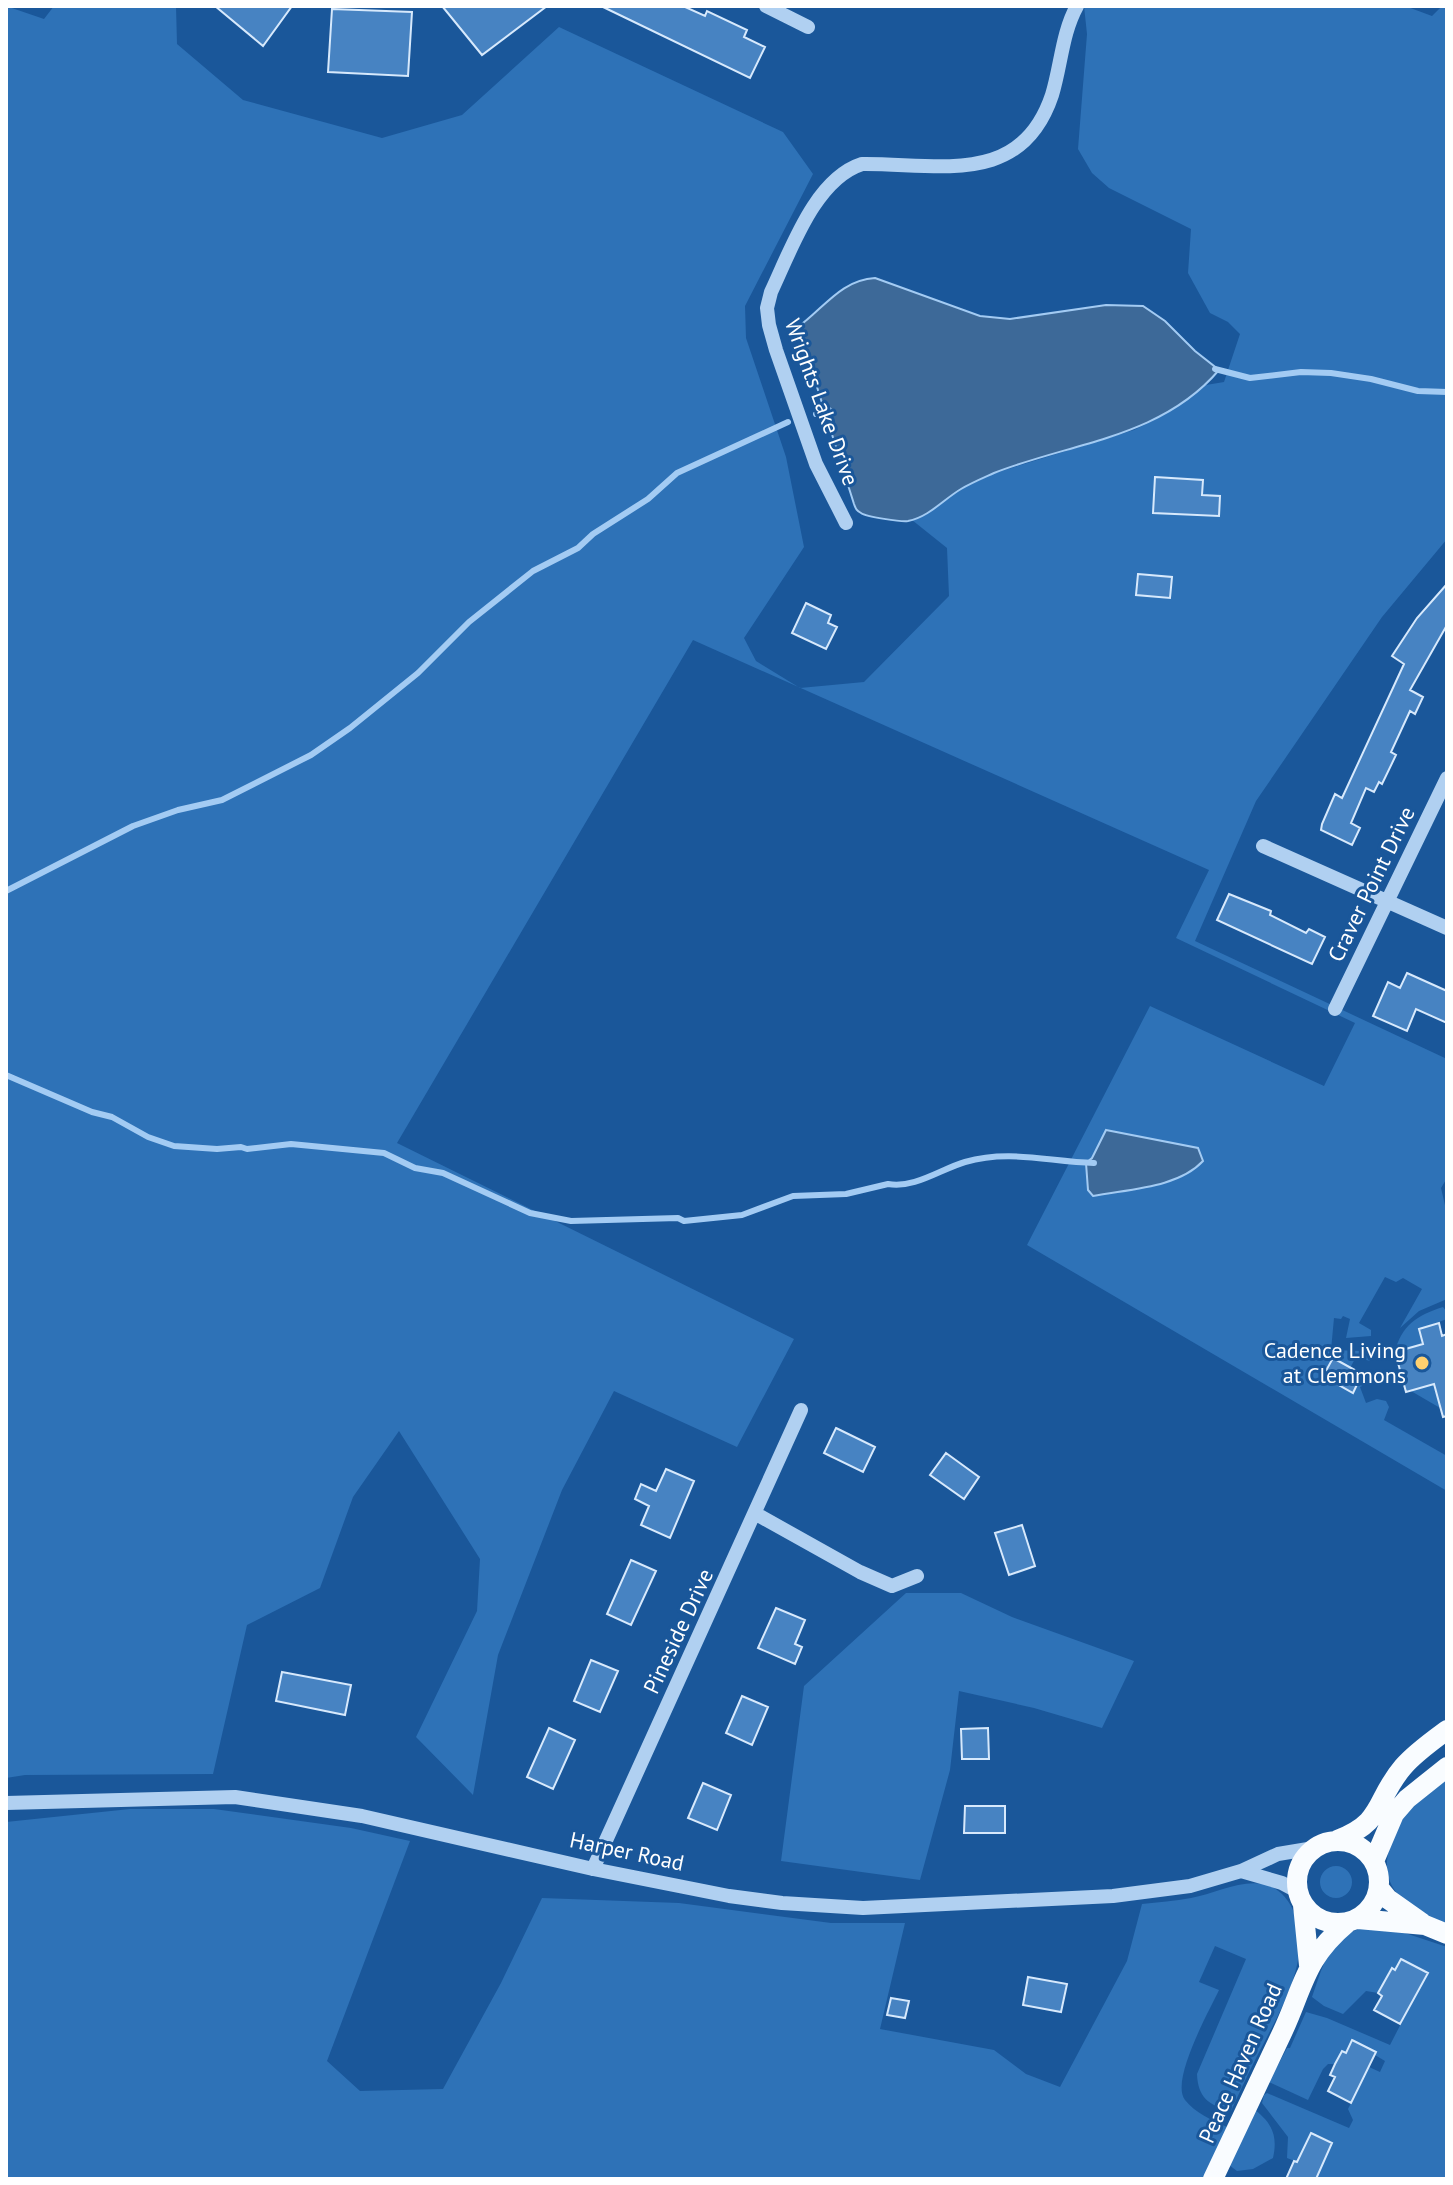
<svg xmlns="http://www.w3.org/2000/svg" width="1453" height="2185" viewBox="0 0 1453 2185" font-family="'PT Sans',sans-serif">
<style>
.green{fill:#2e72b7}
.water{fill:#3d6998;stroke:#a3cbf3;stroke-width:2}
.lines{fill:none;stroke-linecap:round;stroke-linejoin:round}
.stream{stroke:#a3cbf3;stroke-width:6}
.building{fill:#4783c2;stroke:#d7e9fc;stroke-width:2}
.minor{stroke:#b0d0f1;stroke-width:14}
.major{stroke:#f9fcff;stroke-width:20}
.poi-dot{fill:#ffd06f;stroke:#1a579a;stroke-width:3}
.labels{text-anchor:middle;stroke-width:6;stroke-linejoin:round;paint-order:stroke}
.street-label{font-size:22px;fill:#fff;stroke:#1a579a}
.poi-label{font-size:22px;fill:#fff;stroke:#1a579a;text-anchor:end}
</style>
<rect width="100%" height="100%" fill="#1a579a"/>
<path class="green" d="M6 6 44 19 54 6H176L177 44 243 100 382 138 462 115 559 27 783 132 813 174 745 306 746 338 786 457 804 547 744 638 756 661 800 688 864 682 949 596 947 548 912 520 925 514 959 490 995 473 1134 430 1166 414 1206 385 1224 382 1240 334 1228 322 1210 313 1188 273 1191 229 1109 188 1092 173 1078 149 1087 34 1084 6H1405L1432 16 1442 6H1447V539L1382 617 1256 801 1195 941 1447 1059V1178L1441 1188 1447 1214V1299L1419 1311 1400 1328 1422 1289 1403 1278 1396 1282 1385 1277 1359 1323 1371 1330V1336L1346 1338 1350 1319 1343 1316 1341 1319 1334 1318 1331 1350 1362 1351 1370 1357V1361L1356 1357 1350 1368 1333 1358 1323 1376 1352 1392 1359 1380 1371 1382 1360 1387 1366 1403 1377 1399 1386 1401 1389 1407 1384 1420 1447 1456V1491L1027 1245 1150 1006 1324 1086 1355 1023 1176 938 1209 870 693 640 397 1143 794 1339 737 1447 614 1391 562 1490 498 1655 473 1795 416 1737 477 1611 480 1559 399 1431 353 1497 320 1588 247 1625 213 1774 25 1775 6 1778Z
M1443 1307 1447 1312V1319L1419 1329 1423 1344 1395 1352C1401 1326 1417 1315 1443 1307Z
M1433 1384 1438 1399 1447 1397V1412L1411 1391Z
M906 1593H961L1012 1617 1134 1661 1102 1728 1034 1708 959 1691 950 1770 920 1880 781 1861 804 1686Z
M1447 1774V1925C1404 1908 1371 1884 1395 1834 1398 1827 1401 1818 1406 1812 1418 1798 1434 1787 1447 1774Z
M130 1809H214L351 1828 410 1841 327 2061 360 2091 443 2089 501 1983 542 1898 679 1903 831 1923H905L880 2029 994 2050 1026 2074 1060 2087 1127 1961 1142 1904C1158 1902 1175 1901 1191 1898 1214 1894 1239 1880 1263 1884 1275 1886 1285 1895 1291 1906 1314 1950 1286 2000 1266 2039 1253 2063 1242 2087 1231 2111 1208 2105 1198 2097 1197 2074L1246 1959 1215 1946 1199 1982 1219 1990C1209 2011 1170 2081 1185 2100 1194 2112 1213 2121 1227 2127L1203 2179H6V1822Z
M1320 1882a16 16 0 1 1 32 0a16 16 0 1 1-32 0Z
M1365 1927 1390 1928 1447 1947V2179H1322L1317 2177 1332 2142 1311 2133 1297 2162 1287 2158 1288 2137 1262 2103 1264 2095 1267 2093 1349 2128 1353 2120 1348 2109 1369 2067 1380 2072 1385 2061 1375 2055 1376 2052 1352 2041 1346 2053 1342 2051 1335 2064H1328L1323 2069 1308 2100 1269 2082 1287 2048H1290L1306 2012 1327 2018 1390 2045 1427 1973 1401 1959 1395 1970 1391 1968 1378 1993 1366 1991 1343 2014 1324 2006 1312 1997C1324 1964 1328 1937 1365 1927Z
M1255 2110C1272 2123 1278 2136 1273 2158L1253 2169 1237 2171 1229 2165Z"/>
<path class="water" d="M875 278 980 316 1010 319 1106 305 1143 306 1165 321 1195 351 1219 370C1161 438 1073 442 994 473 983 478 971 483 961 489 944 499 929 517 908 521 902 522 866 517 861 513 856 510 856 509 854 504L798 327C824 308 841 280 875 278Z
M1106 1130 1198 1148 1203 1161C1178 1188 1128 1189 1093 1196L1088 1190 1086 1163 1092 1158Z"/>
<g class="lines">
<path class="stream" d="M1215 369 1250 378 1301 372 1331 373 1371 379 1418 391 1447 392
M816 414 829 410
M6 891 133 826 178 810 222 800 311 755 350 728 418 673 469 622 533 571 578 548 593 534 648 499 677 473 788 422
M6 1075 92 1112 112 1117 148 1137 174 1146 217 1149 241 1147 247 1149 291 1144 384 1153 415 1168 443 1173 530 1213 571 1221 678 1218 684 1221 742 1215 793 1196 846 1194 888 1184C914 1189 941 1169 965 1162 1010 1149 1049 1162 1094 1163"/>
</g>
<path class="building" d="M215 6H292L263 46Z
M442 6H547L482 55Z
M601 6H683L705 16 707 11 747 30 744 37 765 47 750 78Z
M332 9 412 12 408 76 328 72Z
M1155 477 1203 480 1202 495 1220 496 1219 516 1153 513Z
M1138 574 1172 577 1170 598 1136 595Z
M1447 584V625L1410 690 1423 697 1415 714 1410 711 1391 752 1396 755 1382 784 1379 782 1374 792 1366 788 1351 823 1360 828 1352 845 1321 830 1322 824 1335 794 1342 798 1404 664 1392 656 1417 618Z
M806 603 831 615 828 623 837 627 826 649 792 633Z
M1229 894 1271 911 1270 915 1306 933 1309 929 1325 937 1312 964 1217 920Z
M1407 973 1447 991V1023L1416 1009 1407 1031 1373 1016 1388 982 1400 988Z
M1439 1323 1442 1336 1447 1334V1416L1443 1417 1434 1384 1406 1392 1395 1352 1423 1344 1419 1329Z
M1333 1358 1362 1374 1353 1393 1323 1376Z
M836 1428 875 1447 863 1472 824 1453Z
M946 1453 979 1477 964 1499 930 1475Z
M666 1469 694 1481 670 1538 641 1525 649 1506 635 1499 641 1484 656 1491Z
M1022 1525 1035 1566 1009 1575 995 1533Z
M631 1560 656 1571 631 1625 607 1614Z
M776 1608 805 1620 795 1644 802 1647 795 1664 758 1648Z
M591 1660 618 1671 600 1712 574 1701Z
M282 1672 351 1685 345 1715 276 1701Z
M742 1696 768 1707 752 1745 726 1733Z
M549 1728 575 1740 553 1789 527 1777Z
M988 1728 989 1759H962L961 1729Z
M703 1783 731 1795 717 1830 688 1818Z
M965 1806H1005V1833H964Z
M1401 1959 1428 1973 1400 2024 1374 2010 1382 1996 1378 1993 1392 1968 1395 1970Z
M1028 1977 1067 1984 1061 2012 1023 2005Z
M891 1998 909 2001 905 2018 887 2015Z
M1352 2040 1376 2052 1351 2103 1328 2091 1335 2077 1330 2075 1335 2064 1342 2051 1346 2053Z
M1311 2133 1332 2143 1316 2179H1286L1294 2161 1297 2162Z"/>
<g class="lines">
<path class="minor" d="M766 6 808 27
M846 523 816 464 776 350 769 325 767 308 771 292C791 250 815 179 862 164 938 163 1021 188 1052 95 1061 66 1062 33 1077 6
M1263 846 1447 928
M1335 1009 1447 778
M756 1514 860 1572 892 1586 917 1576
M6 1803 235 1797 362 1816 593 1869 729 1896 782 1903 863 1908 1113 1896 1190 1886 1241 1871 1278 1854 1314 1848
M593 1869 801 1410
M1241 1871 1282 1883 1297 1891"/>
<path class="major" d="M1337 1840C1385 1822 1374 1801 1403 1767 1415 1753 1432 1741 1447 1730
M1297 1882a41 41 0 1 1 82 0a41 41 0 1 1-82 0Z
M1374 1861 1394 1814 1407 1799 1447 1767
M1379 1888 1388 1899 1422 1923
M1303 1905 1309 1965
M1358 1919 1425 1925 1447 1934
M1213 2179C1236 2130 1259 2082 1282 2033 1304 1986 1304 1959 1347 1923"/>
</g>
<circle class="poi-dot" cx="1422" cy="1363" r="8"/>
<g class="labels">
<g class="street-label">
<text transform="translate(822 402) rotate(70)" y="8">Wrights Lake Drive</text>
<text transform="translate(1371 884) rotate(-64)" y="8">Craver Point Drive</text>
<text transform="translate(678 1631) rotate(-65)" y="8">Pineside Drive</text>
<text transform="translate(627 1851) rotate(12)" y="8">Harper Road</text>
<text transform="translate(1240 2063) rotate(-66)" y="8">Peace Haven Road</text>
</g>
<g class="poi-label">
<text x="1406" y="1358">Cadence Living<tspan x="1406" dy="25">at Clemmons</tspan></text>
</g>
</g>
<rect width="1453" height="2185" fill="none" stroke="#ffffff" stroke-width="16"/>
</svg>
